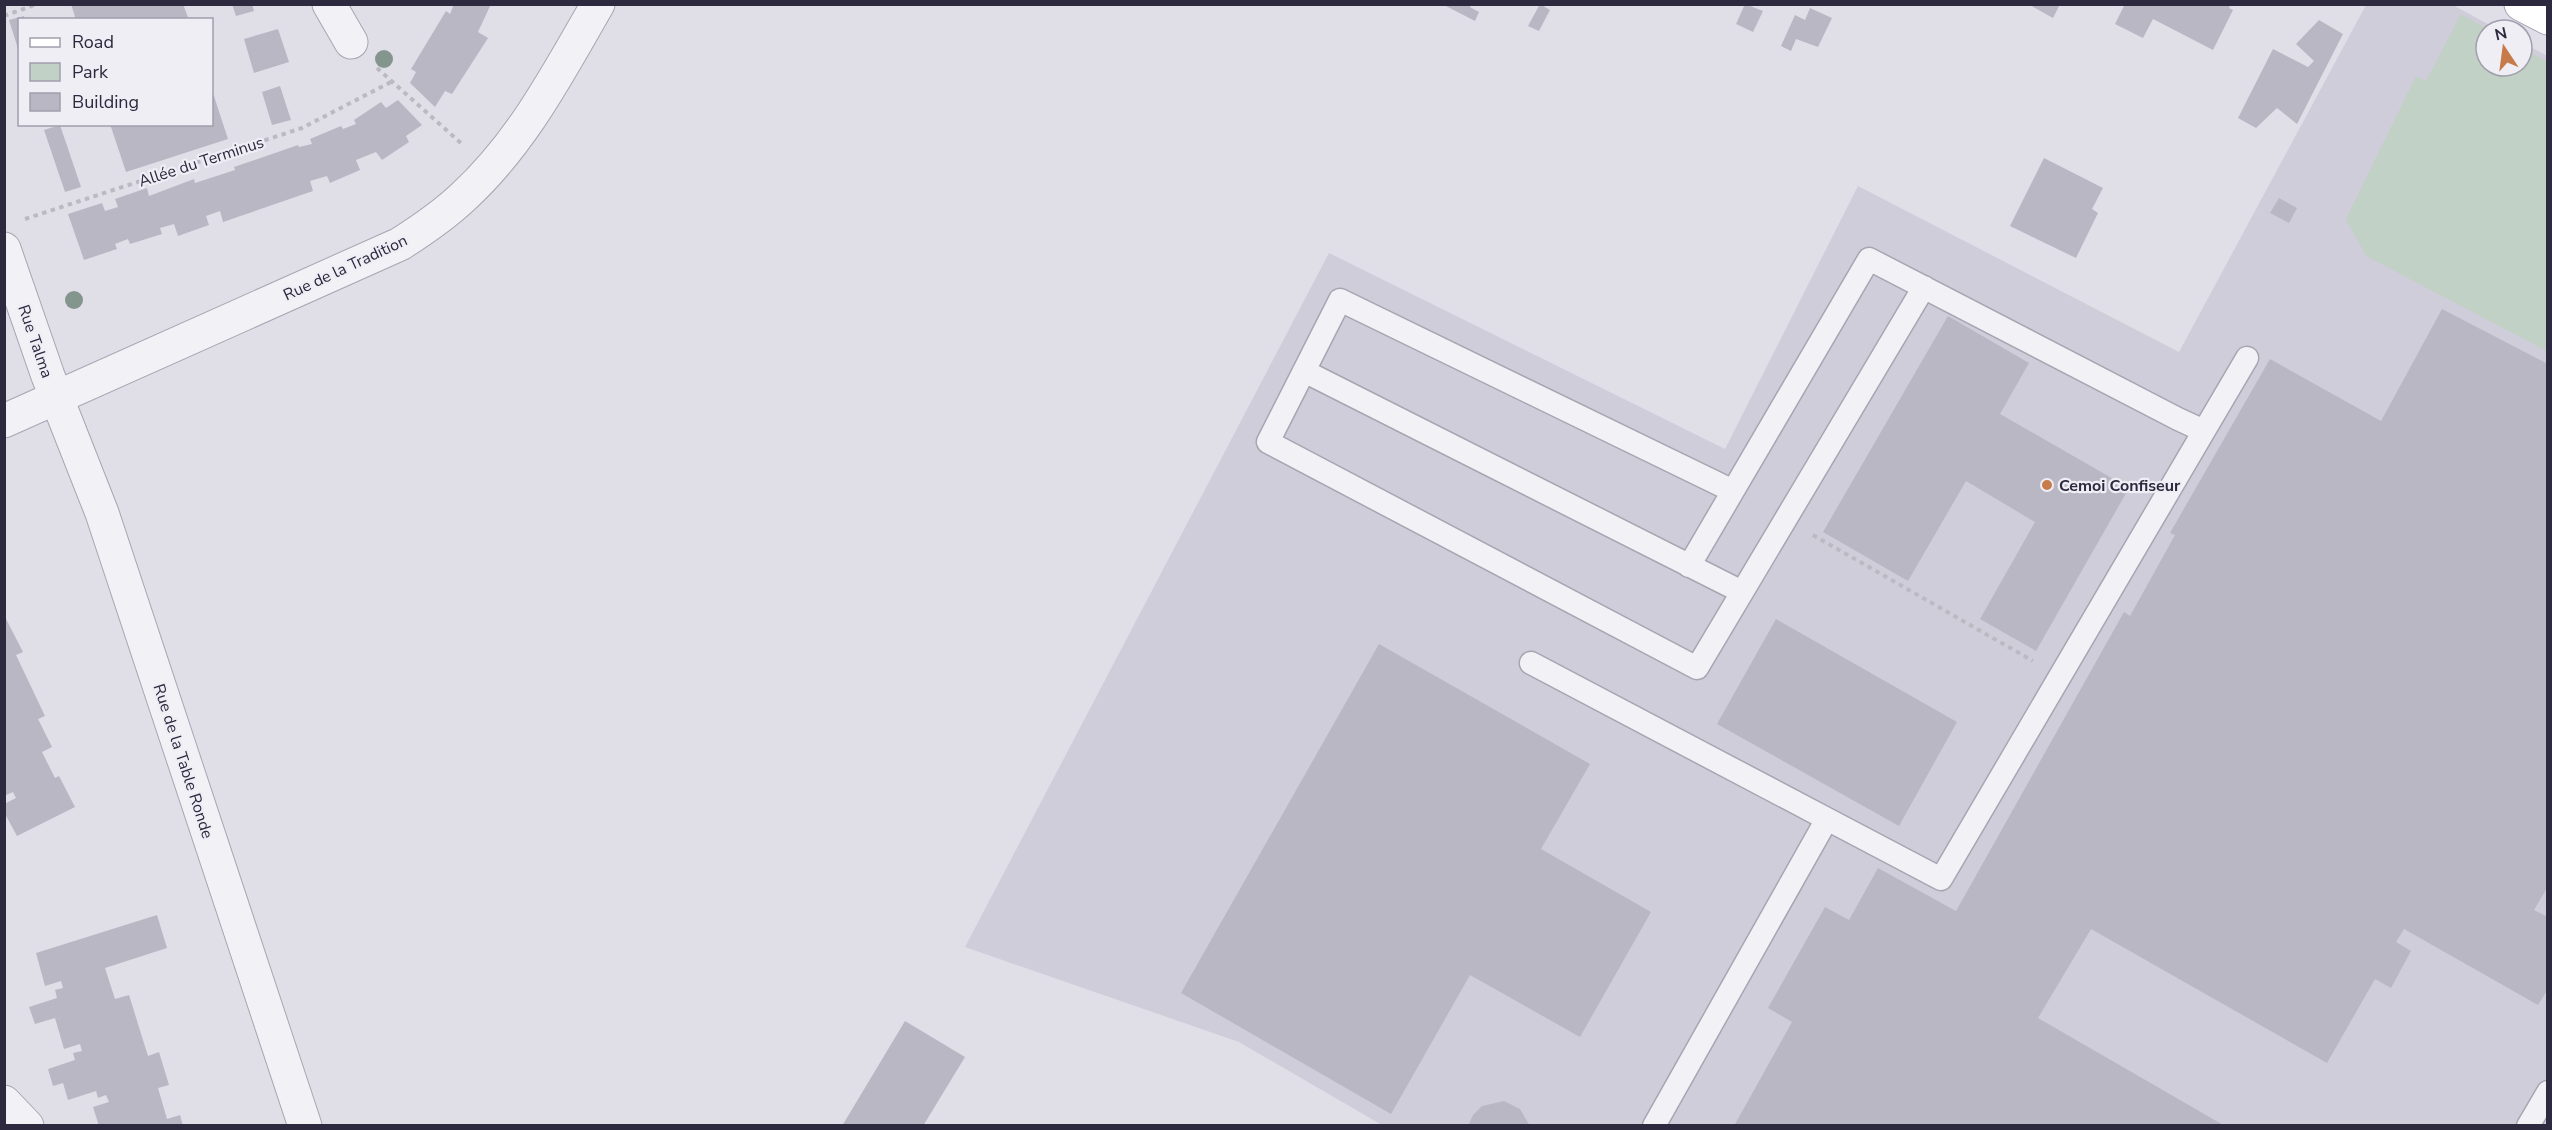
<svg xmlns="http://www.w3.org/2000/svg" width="2552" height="1130" viewBox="0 0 2552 1130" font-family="'Nunito Sans',sans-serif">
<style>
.built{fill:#cfcdd9}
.green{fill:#c1d1c5}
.building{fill:#b9b7c4}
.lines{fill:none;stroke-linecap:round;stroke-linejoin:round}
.service-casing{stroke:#a7a5b2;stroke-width:25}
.minor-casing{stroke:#a7a5b2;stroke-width:35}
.tertiary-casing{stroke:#a7a5b2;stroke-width:35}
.primary-casing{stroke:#a29fb3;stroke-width:35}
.path{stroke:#bbbac2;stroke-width:4;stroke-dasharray:4.5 4.5;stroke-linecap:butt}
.service{stroke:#f2f2f6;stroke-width:22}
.minor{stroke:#f2f2f6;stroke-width:33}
.tertiary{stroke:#f2f2f6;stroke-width:33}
.primary{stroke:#fff;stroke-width:33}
.tree{fill:#83958d}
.poi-dot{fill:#c77b4a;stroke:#efeef5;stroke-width:2}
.labels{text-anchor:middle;stroke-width:4.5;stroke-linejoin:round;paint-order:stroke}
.street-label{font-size:16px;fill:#2d293e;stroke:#efeef5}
.poi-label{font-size:16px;font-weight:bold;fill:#2d293e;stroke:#efeef5;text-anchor:start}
</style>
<rect width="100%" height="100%" fill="#e0dfe8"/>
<path class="built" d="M2451 4 2499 30H2486V66H2522V42L2547 56V1125H1382L1239 1042 965 947 1329 253 1725 449 1858 186 2179 352 2366 5Z"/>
<path class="green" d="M2461 14 2489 30H2486V66H2522V48L2547 62V351L2366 256 2346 219 2416 76 2426 81Z"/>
<path class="building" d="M71 4H183L189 20H76Z
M232 4H252L254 11 236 16Z
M454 4H491L478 32 488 38 452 94 445 91 435 107 410 83 416 72 411 69 446 11 450 14Z
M1442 4H1471L1470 7 1479 12 1475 21Z
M1540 4 1550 10 1539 31 1528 26Z
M1745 4 1763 11 1753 32 1736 24Z
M2028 4H2060L2053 18Z
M2125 4H2231L2229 8 2233 10 2213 50 2153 19 2143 38 2115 24Z
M1810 8 1832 18 1818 47 1796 39 1791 51 1781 46 1795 15 1805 20Z
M24 16 25 20H20L19 52 9 20Z
M2319 20 2343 34 2297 124 2277 108 2256 128 2238 118 2273 49 2308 67 2314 61 2296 44Z
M278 29 289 62 254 73 244 39Z
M280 86 291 120 272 125 262 92Z
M212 90 228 139 126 172 110 124H212Z
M398 100 422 125 406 136 409 142 382 160 376 152 356 160 360 170 330 183 327 176 310 181 313 191 223 222 220 211 206 216 209 225 178 236 174 224 160 228 162 234 130 244 128 239 115 244 117 249 84 260 68 214 102 203 105 211 118 207 115 199 147 188 149 196 194 179 195 183 235 170 234 167 298 145 299 147 312 144 310 139 341 126 343 129 356 124 354 120 381 102 386 108Z
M60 125 81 187 65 192 44 130Z
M2044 158 2103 188 2092 209 2098 213 2076 258 2010 226Z
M2279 198 2297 208 2289 223 2270 213Z
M2442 309 2548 364V886L2534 910 2548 917V989L2538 1005 2404 929 2396 942 2411 951 2391 988 2375 979 2327 1063 2091 929 2038 1018 2225 1126H1734L1792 1022 1768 1008 1825 907 1849 920 1878 868 1956 911 2124 612 2130 616 2175 535 2170 533 2270 359 2381 421Z
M1948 316 2029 363 2000 414 2129 488 2036 651 1980 619 2035 522 1966 481 1908 581 1823 532Z
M4 615 23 652 16 655 45 716 38 719 52 747 42 752 55 778 59 776 75 807 17 836 4 812V804L16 798 13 792 4 796Z
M1776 619 1957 722 1899 826 1717 724Z
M1379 644 1590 764 1541 849 1651 912 1580 1037 1470 975 1391 1114 1181 993Z
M157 915 167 948 105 968 115 999 129 995 148 1056 159 1052 169 1085 158 1088 167 1119 180 1115 183 1126H99L93 1107 109 1102 106 1095 98 1098 96 1091 68 1100 63 1083 53 1086 48 1069 75 1060 73 1053 82 1051 80 1044 64 1049 55 1018 35 1024 29 1007 57 998 55 990 63 988 61 981 45 986 36 953Z
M905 1021 965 1057 923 1126H842Z
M1504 1101 1520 1109 1530 1126H1468L1473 1115 1482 1106Z"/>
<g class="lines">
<g class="service-casing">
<path id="service" d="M1924 287 1697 668 1268 442 1340 300 1733 491 1869 259 2178 419 2204 431 2247 358
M1304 371 1742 592
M1689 566 1733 491
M1531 663 1827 819
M1654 1126 1827 819 1941 879 2204 431
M2528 1126 2548 1092"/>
</g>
<g class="minor-casing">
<path id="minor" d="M329 4 351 42
M4 1102 27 1126"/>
</g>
<g class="tertiary-casing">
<path id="tertiary" d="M4 249 48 376 102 513 305 1126
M4 421 400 244C422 230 444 215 463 197 522 143 558 73 598 4"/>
</g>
<g class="primary-casing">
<path id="primary" d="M2521 4 2548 18"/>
</g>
<path class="path" d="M4 16 37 4
M377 68 463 145
M25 219 302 128 391 82
M1813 535 2033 661"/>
<use href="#service" class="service"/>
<use href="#minor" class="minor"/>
<use href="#tertiary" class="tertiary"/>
<use href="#primary" class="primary"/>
</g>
<g class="tree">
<circle cx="384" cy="59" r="9"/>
<circle cx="74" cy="300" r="9"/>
</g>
<circle class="poi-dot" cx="2047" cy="485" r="6"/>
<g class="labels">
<g class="street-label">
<text transform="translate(201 161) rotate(-18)" y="6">Allée du Terminus</text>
<text transform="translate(345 267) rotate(-25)" y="6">Rue de la Tradition</text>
<text transform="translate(36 341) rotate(71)" y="6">Rue Talma</text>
<text transform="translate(184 761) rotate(72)" y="6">Rue de la Table Ronde</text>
</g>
<g class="poi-label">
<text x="2059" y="491">Cemoi Confiseur</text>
</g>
</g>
<rect width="2552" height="1130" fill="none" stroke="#2d293e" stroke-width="12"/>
<rect x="18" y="18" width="195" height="108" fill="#efeef5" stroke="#a19fac" stroke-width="1.5"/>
<rect x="30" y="38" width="30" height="9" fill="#ffffff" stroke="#a19fac" stroke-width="1.5"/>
<text x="72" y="48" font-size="18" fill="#2d293e">Road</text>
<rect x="30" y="63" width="30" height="18" fill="#c1d1c5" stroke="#a19fac" stroke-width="1.5"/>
<text x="72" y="78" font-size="18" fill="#2d293e">Park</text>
<rect x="30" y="93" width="30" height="18" fill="#b9b7c4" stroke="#a19fac" stroke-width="1.5"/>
<text x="72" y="108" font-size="18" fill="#2d293e">Building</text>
<g transform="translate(2504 48) rotate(347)"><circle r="28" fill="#efeef5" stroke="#a19fac" stroke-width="1.5"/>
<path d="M0-4.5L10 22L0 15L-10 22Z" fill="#c77b4a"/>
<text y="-9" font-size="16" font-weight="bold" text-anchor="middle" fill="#2d293e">N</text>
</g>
</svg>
